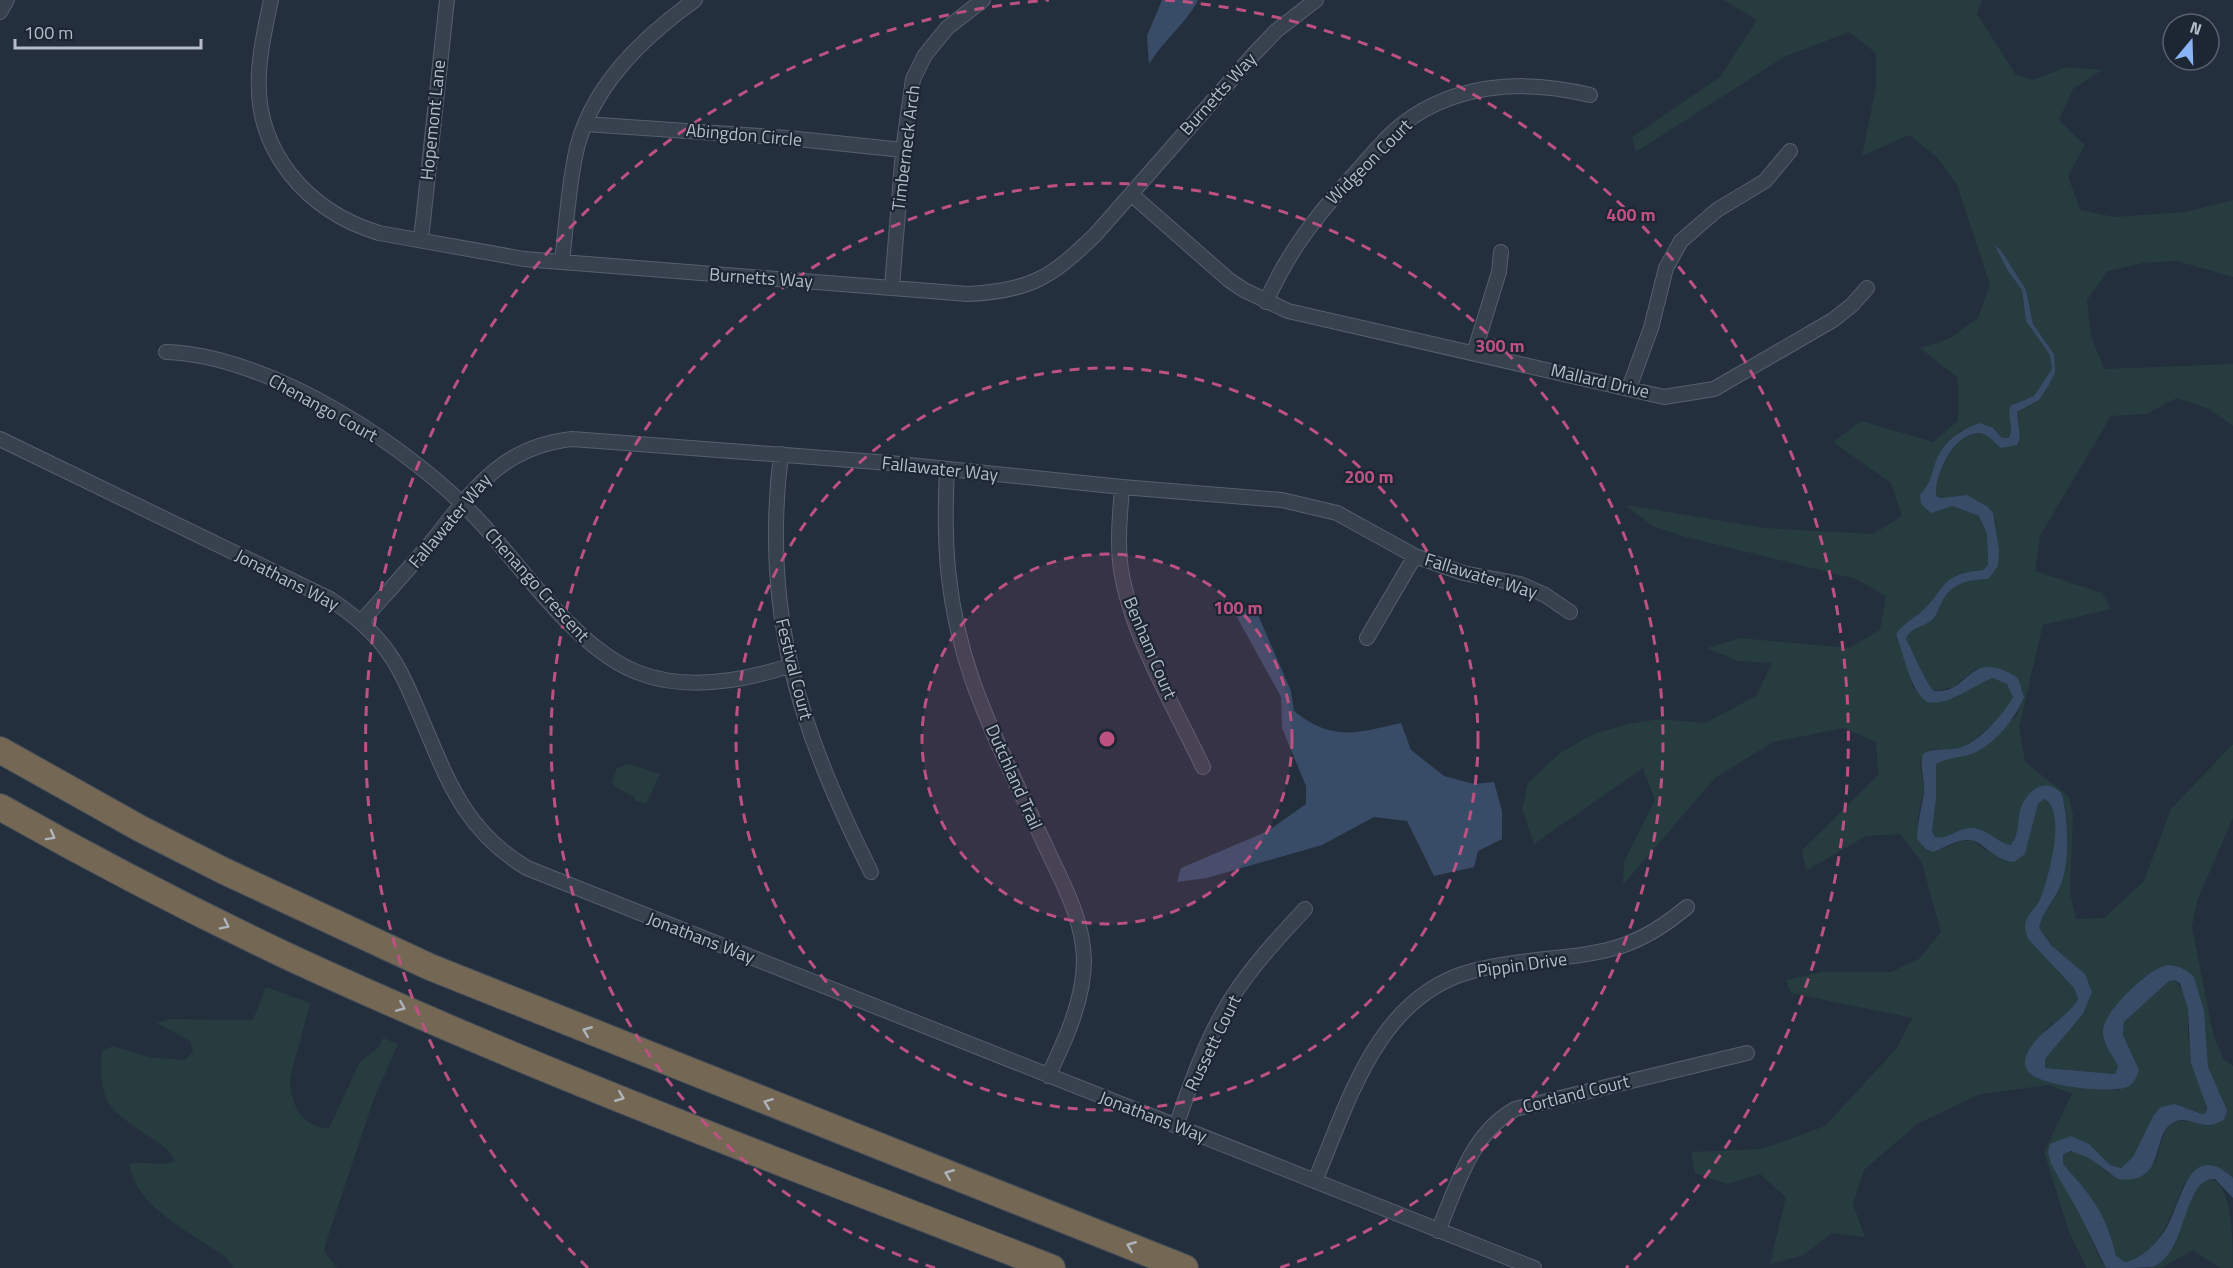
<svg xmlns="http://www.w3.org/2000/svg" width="2233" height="1268" viewBox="0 0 2233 1268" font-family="'Titillium Web',sans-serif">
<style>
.green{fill:#263c3f}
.water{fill:#394c67}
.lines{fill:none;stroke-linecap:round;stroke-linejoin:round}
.street-casing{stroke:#565f6c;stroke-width:16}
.highway-casing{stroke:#434c59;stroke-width:28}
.street{stroke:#38414e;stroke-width:14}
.highway{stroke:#746855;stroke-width:26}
.oneway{stroke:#aeb4bd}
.ring{fill:none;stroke:#bd5182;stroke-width:3;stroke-dasharray:10 8}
.labels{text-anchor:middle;stroke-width:4.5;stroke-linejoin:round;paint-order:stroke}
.street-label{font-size:18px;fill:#b4bcc9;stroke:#1d2633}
.centre{fill:#bd5182;stroke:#1d2633;stroke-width:3}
.ring-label{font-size:18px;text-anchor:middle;font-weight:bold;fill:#bd5182;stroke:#1d2633;stroke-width:4.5;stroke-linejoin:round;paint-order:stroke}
</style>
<rect width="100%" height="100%" fill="#242f3e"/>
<path class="green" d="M1724 0H1982L1977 14 2016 75 2033 80 2066 67 2102 70 2073 89 2059 120 2085 145 2068 176 2080 210 2115 217 2185 212 2233 200V277L2177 261 2143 263 2108 271 2087 300 2091 336 2104 369 2233 364V426L2209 409 2177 398 2146 414 2111 416 2040 536 2035 571 2102 593 2111 609 2043 625 2019 727 2025 762 2068 796 2073 814 2070 893 2076 919 2104 918 2144 881 2171 809 2233 744V818L2197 901 2192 927 2213 1034 2224 1060 2233 1066V1178L2225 1171 2184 1183C2172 1213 2160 1255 2125 1262L2116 1256C2106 1214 2091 1195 2062 1164L2063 1153C2081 1147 2096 1163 2109 1174L2155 1163C2167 1125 2164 1113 2208 1126L2227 1110 2208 1067 2204 1010 2194 977 2162 966 2106 1045 2118 1066 2115 1074 2045 1068V1059L2083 1014 2085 974 2051 945 2039 928C2042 913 2052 904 2058 891 2070 866 2069 821 2062 794L2022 805 2016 839 2011 845C1995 843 1985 829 1967 829 1955 829 1947 840 1935 837L1932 832 1936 799V764L1946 758 1970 754 1995 737 2018 714 2023 689 1976 669 1953 687 1934 691C1926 684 1913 651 1906 639 1912 627 1922 628 1932 620 1936 617 1938 609 1941 604 1950 583 1968 580 1988 579L1996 522 1967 495 1941 498 1936 496C1936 475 1952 435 1978 433 1986 432 1995 443 2001 448L2020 438 2017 412C2050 395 2049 389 2054 354L2033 324 2026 291 2002 252 1996 246 2008 271 2022 290 2026 321 2050 355 2052 369 2034 396 2010 406C2007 417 2014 428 2009 438H2002L1993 428 1960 431 1945 444 1936 461 1932 482 1920 495 1979 516 1987 534 1988 565 1983 570C1936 575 1948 589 1920 613 1911 620 1903 624 1896 635L1909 668 1913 688 1942 702 1973 685 1993 678C2000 681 2009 683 2012 691 2018 706 1976 740 1964 746 1955 751 1941 749 1931 749L1920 761 1924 790 1917 822 1933 852 1962 841 1973 840 1985 850 2025 854 2038 804 2044 799C2067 810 2050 879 2041 899 2037 906 2031 911 2028 918 2026 923 2027 932 2028 937 2029 942 2067 980 2074 988L2078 999 2074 1008 2046 1029 2026 1060 2062 1085 2118 1090 2139 1070 2123 1035 2124 1022 2169 981 2174 980 2184 992 2188 1009V1034L2207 1113 2203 1114 2175 1104 2153 1116 2133 1157 2121 1168 2110 1165 2089 1144H2050L2101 1262 2106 1268H2087L2070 1235 2044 1152 2072 1094 2049 1085 1980 1094 1917 1124 1864 1170 1853 1204 1865 1237 1832 1233 1804 1255 1770 1264 1786 1197 1760 1174 1727 1184 1695 1173 1691 1152 1762 1149 1825 1126 1897 1048 1912 1018 1791 993 1786 980 1821 972H1891L1919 959 1941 932 1922 863 1900 834 1866 836 1806 871 1802 850 1878 775 1876 742 1844 728 1773 742 1715 778 1623 885 1624 862 1655 800 1643 768 1534 844 1522 809 1528 783 1560 753 1591 735 1624 725 1660 719 1705 723 1756 696 1772 663 1738 661 1707 648 1740 638 1849 648 1880 630 1886 596 1856 579 1686 537 1653 526 1625 505 1765 528 1873 534 1902 516 1891 483 1833 442 1862 421 1933 442 1958 421V378L1920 348 1949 339 1978 318 1990 285 1957 185 1937 157 1909 135 1862 156 1876 87V53L1849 32 1784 57 1636 152 1632 137 1720 77 1757 20Z
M629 764 660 774 646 804 636 801 634 797 614 786 612 782 617 768Z
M266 987 310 1003 290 1078C290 1103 301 1128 329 1128L360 1062 379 1047 383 1038 398 1044 373 1101 327 1239 324 1251 337 1268H233L226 1257C192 1233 136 1208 129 1164 145 1160 160 1167 175 1161 170 1150 163 1146 153 1139 112 1111 97 1106 102 1051L113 1046 148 1057 184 1060 193 1052 190 1041 157 1023 168 1019 253 1020Z
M2209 1179C2233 1181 2233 1243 2233 1268H2220L2193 1250 2161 1268H2150C2187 1249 2182 1188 2209 1179Z"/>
<path class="water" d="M1162 0H1198C1189 20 1162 42 1149 64L1147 36Z
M1994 244 2002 252 2026 290 2033 324 2054 354 2055 372 2049 385 2039 400 2017 412 2020 438 2017 445 2001 448C1995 443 1986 432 1978 433 1952 435 1935 475 1936 496L1941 498 1967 495 1988 507 1993 513 1999 549 1998 566 1988 579C1968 580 1950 583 1941 604 1938 609 1936 617 1932 620 1922 628 1911 627 1906 639 1913 651 1926 684 1934 691 1971 695 1967 646 2018 678L2024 697C2015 719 1993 748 1968 755 1957 758 1947 758 1936 764V799L1932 832 1935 837C1948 840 1958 827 1972 828 1987 828 1997 843 2011 845 2021 833 2016 818 2022 805 2031 786 2048 778 2062 794 2068 820 2071 867 2058 891 2051 904 2042 913 2039 928L2051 945 2085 974 2092 992 2083 1014 2045 1059V1068L2115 1074 2118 1066C2112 1055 2103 1044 2103 1032 2103 1012 2143 975 2161 967 2173 962 2186 969 2194 977L2204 1010 2208 1067 2227 1110 2224 1120C2218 1122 2212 1126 2206 1125 2193 1124 2183 1115 2171 1124 2151 1138 2166 1185 2118 1179L2089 1158 2071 1151 2063 1154V1164C2091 1196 2106 1212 2116 1256L2125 1262C2143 1258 2157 1243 2167 1227 2182 1201 2189 1138 2233 1178V1198L2215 1179C2182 1177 2188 1255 2152 1267 2139 1268 2119 1268 2106 1268L2079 1213 2051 1164 2048 1152 2050 1144 2071 1136 2089 1144 2110 1165 2121 1168 2133 1157 2153 1116 2161 1107 2175 1104 2202 1114 2206 1113 2207 1108 2191 1063 2188 1009 2180 983 2174 980 2169 981 2124 1022 2123 1035 2139 1070C2137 1076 2135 1082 2129 1086 2115 1095 2035 1086 2027 1070 2014 1044 2070 1018 2078 999L2074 988 2028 939C2026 933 2024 928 2026 921 2029 912 2038 906 2041 897 2049 877 2067 810 2044 799L2038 804 2025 854 2014 862C1995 861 1982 841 1971 840 1959 838 1944 848 1933 852L1926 849 1917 839C1917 822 1922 808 1924 792 1925 779 1919 767 1923 754 1935 747 1946 751 1959 748 1978 743 2004 714 2013 697L2007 684 1993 678C1973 685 1948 707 1927 702 1910 690 1904 655 1896 634 1903 624 1911 620 1920 613 1948 589 1936 575 1983 570L1988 565 1987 534 1979 516 1952 506 1931 513 1921 504 1920 495C1932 481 1930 477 1936 461 1944 440 1960 431 1979 423L1993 428 2002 438H2009C2014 428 2007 417 2010 406L2034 396 2052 369 2050 355 2026 321 2022 290 2008 271Z
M1255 608 1291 691 1294 711C1332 742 1357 733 1401 723L1411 750 1444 776 1474 784 1494 782 1502 811V839L1478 851 1474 867 1434 876 1407 821 1374 817 1322 845 1207 878 1177 882 1181 868 1268 831 1306 804V786L1282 728 1281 697 1233 610Z"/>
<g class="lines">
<g class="street-casing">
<path id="street" d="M271 0C266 24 260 48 259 73 254 151 307 211 379 233L524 259 968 294C1031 291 1052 277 1096 234L1253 55 1276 31 1316 0
M0 12 7 0
M585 124 788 138 903 150
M1131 194 1229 280 1244 290 1288 311 1664 397 1714 389 1833 320 1852 305 1867 288
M421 240 447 0
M562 262C566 228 568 192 575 157 588 89 642 38 695 0
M892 287 903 150 913 79 925 55 947 28 983 0
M1266 302C1287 254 1315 217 1350 179 1364 164 1378 146 1393 132 1448 83 1521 78 1590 95
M166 352C270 355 413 448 482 524 526 572 580 653 642 674 690 691 743 681 789 666
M1474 353 1499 272 1501 252
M1629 388 1651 328 1666 268 1681 241 1717 210 1765 181 1790 151
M0 439 330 599C353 615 374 631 390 655 403 673 410 693 419 713 447 778 463 830 527 868L1534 1268
M781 454C761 615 800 730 871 872
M947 469C943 545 947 606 972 679 992 736 1020 790 1045 845 1062 882 1083 918 1084 960 1084 1000 1065 1041 1048 1076
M1122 487C1120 515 1117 543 1121 570 1132 637 1174 706 1203 767
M361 622C384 596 407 571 429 545 471 493 499 447 572 439L890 463 1122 487 1282 500 1337 513 1415 556 1463 573 1520 584 1545 595 1570 612
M1367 638 1415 556
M1176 1126C1191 1083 1207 1037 1231 999 1252 966 1279 937 1305 909
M1315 1181C1348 1103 1377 998 1469 972 1493 965 1520 962 1545 959 1607 953 1638 948 1687 907
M1438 1231C1458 1184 1470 1135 1515 1109L1747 1053"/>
</g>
<g class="highway-casing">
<path id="highway" d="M0 750 141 829 224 871 430 967 1185 1268
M0 807C94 860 190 910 287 956 537 1072 796 1168 1052 1268"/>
</g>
<use href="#street" class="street"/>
<use href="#highway" class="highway"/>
</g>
<defs><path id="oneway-chevron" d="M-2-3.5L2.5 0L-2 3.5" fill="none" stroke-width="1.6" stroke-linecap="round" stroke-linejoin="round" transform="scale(1.5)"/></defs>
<g class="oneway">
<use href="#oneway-chevron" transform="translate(51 836) rotate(29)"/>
<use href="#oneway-chevron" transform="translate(225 925) rotate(26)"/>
<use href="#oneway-chevron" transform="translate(401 1007) rotate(23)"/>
<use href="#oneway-chevron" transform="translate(587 1031) rotate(-158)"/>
<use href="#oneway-chevron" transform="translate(620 1097) rotate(22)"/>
<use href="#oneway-chevron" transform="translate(768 1103) rotate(-159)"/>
<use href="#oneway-chevron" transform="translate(949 1174) rotate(-158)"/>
<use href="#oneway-chevron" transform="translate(1131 1246) rotate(-158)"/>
</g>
<circle cx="1107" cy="739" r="185" fill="#bd5182" fill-opacity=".12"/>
<g class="ring">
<circle cx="1107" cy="739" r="185"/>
<circle cx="1107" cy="739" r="371"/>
<path d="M935 1268A556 556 0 1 1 1279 1268"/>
<path d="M588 1268A741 741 0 0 1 1049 0M1165 0A741 741 0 0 1 1626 1268"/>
</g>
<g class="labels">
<g class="street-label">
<text transform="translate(1218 94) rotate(-48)" y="6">Burnetts Way</text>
<text transform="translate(433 120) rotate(-84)" y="6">Hopemont Lane</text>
<text transform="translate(744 135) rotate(5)" y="6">Abingdon Circle</text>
<text transform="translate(906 148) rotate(-83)" y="6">Timberneck Arch</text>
<text transform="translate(1369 162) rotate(-45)" y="6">Widgeon Court</text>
<text transform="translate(761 278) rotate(4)" y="6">Burnetts Way</text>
<text transform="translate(1600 381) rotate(13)" y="6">Mallard Drive</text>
<text transform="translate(323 408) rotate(29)" y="6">Chenango Court</text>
<text transform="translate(940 469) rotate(6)" y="6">Fallawater Way</text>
<text transform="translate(450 521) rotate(-50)" y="6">Fallawater Way</text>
<text transform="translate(1481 576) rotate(17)" y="6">Fallawater Way</text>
<text transform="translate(287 580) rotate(27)" y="6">Jonathans Way</text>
<text transform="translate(537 585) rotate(48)" y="6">Chenango Crescent</text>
<text transform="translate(1150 648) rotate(67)" y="6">Benham Court</text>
<text transform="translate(794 669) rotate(76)" y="6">Festival Court</text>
<text transform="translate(1014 777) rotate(66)" y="6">Dutchland Trail</text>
<text transform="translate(701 938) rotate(21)" y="6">Jonathans Way</text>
<text transform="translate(1522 965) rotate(-8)" y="6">Pippin Drive</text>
<text transform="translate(1213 1043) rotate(-64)" y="6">Russett Court</text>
<text transform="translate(1576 1094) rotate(-14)" y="6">Cortland Court</text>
<text transform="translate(1153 1117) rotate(21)" y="6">Jonathans Way</text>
</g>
</g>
<circle cx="1107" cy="739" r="9" class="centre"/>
<g class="ring-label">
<text x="1631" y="221">400 m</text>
<text x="1500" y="352">300 m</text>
<text x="1369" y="483">200 m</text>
<text x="1238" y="614">100 m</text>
</g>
<g transform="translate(2191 42) rotate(19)"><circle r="28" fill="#1d2633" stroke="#59626f" stroke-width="1.5"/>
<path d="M0-4.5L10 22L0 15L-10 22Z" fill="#8ab4f8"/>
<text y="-9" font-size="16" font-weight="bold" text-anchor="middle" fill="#b4bcc9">N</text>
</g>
<path d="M15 39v9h186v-9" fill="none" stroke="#b4bcc9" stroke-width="3"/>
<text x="24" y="39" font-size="18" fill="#b4bcc9" stroke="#1d2633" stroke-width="4.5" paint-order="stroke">100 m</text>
</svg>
